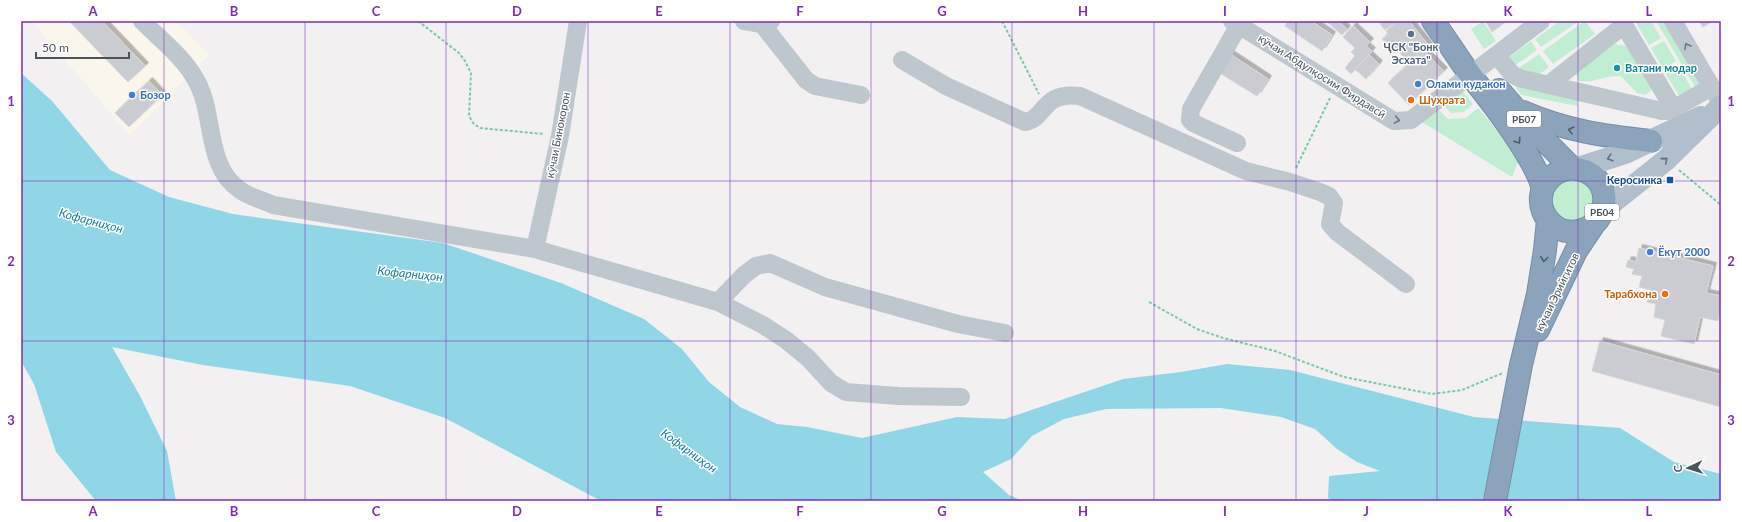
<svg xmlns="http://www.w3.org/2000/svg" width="1742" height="522" viewBox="0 0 1742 522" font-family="Lato,sans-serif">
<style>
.commercial{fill:#fbf6eb}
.green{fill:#c1edd2}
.water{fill:#91d6e7}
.building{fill:#caccd2;stroke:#d4d6db;filter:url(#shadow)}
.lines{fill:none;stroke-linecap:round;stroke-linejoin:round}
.highway-casing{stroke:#768ea7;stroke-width:24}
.path{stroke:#7bc9a2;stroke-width:2;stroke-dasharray:3 2;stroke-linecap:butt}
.minor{stroke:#bfc7ce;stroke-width:18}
.major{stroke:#b1bfcd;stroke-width:22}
.highway{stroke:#8ba3bb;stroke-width:22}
.oneway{stroke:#6c767e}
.oneway2{stroke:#505b66}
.oneway3{stroke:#636e78}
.grid{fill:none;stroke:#7b2cbf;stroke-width:1;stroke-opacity:0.55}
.service-dot{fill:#5c6f8a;stroke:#fff;stroke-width:1.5}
.culture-dot{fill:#0f9aa8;stroke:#fff;stroke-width:1.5}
.shop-dot{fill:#3f7fe0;stroke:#fff;stroke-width:1.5}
.food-dot{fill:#e8710a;stroke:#fff;stroke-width:1.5}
.transit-dot{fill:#1a4fb4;stroke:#fff;stroke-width:1.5}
.labels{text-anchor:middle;stroke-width:3;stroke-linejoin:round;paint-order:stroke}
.shield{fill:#fff;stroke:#80878d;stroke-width:1}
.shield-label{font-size:10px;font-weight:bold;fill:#49535c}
.service-label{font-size:11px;font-weight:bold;fill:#4e5e75;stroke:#fff}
.culture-label{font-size:11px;font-weight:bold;fill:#0d838f;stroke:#fff;text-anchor:start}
.street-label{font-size:11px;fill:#49535c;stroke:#fff}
.shop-label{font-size:11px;font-weight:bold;fill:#366cbe;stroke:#fff;text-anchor:start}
.food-label{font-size:11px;font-weight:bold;fill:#c56008;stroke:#fff;text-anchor:start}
.transit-label{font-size:11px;font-weight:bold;fill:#164399;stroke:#fff;text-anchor:end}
.water-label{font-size:12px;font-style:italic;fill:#15819c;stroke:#fff}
.neatline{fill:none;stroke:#7b2cbf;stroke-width:1.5}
.grid-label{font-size:13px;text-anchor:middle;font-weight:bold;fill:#7b2cbf}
</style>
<defs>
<filter id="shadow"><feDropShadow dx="3.5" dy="-3.5" stdDeviation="0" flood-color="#0004"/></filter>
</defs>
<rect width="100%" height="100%" fill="#f2f0f0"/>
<path class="commercial" d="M31 21H177L209 55 130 136Z"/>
<path class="green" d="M1483 21 1496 41 1484 49 1471 29Z
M1560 21H1579L1541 47 1535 39Z
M1585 21 1595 34 1553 64 1543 51Z
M1635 21H1651L1661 38 1649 45Z
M1656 21H1666L1703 83 1695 87Z
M1531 41 1537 50 1514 66 1508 58Z
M1664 41 1676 61 1663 69 1651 48Z
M1614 44 1628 46 1653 88 1646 95 1637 93 1621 76C1605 75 1595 83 1579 81L1575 73Z
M1539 54 1549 67 1537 76 1516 70Z
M1678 65 1692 89 1680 97 1665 73Z
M1517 84 1579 96 1577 106 1522 95 1516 89Z
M1461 89 1473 104 1464 112 1451 113 1443 105Z
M1478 108 1520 157 1512 177 1422 122 1438 109 1448 119 1466 118Z
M1580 174 1598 201 1586 222 1561 224 1546 194 1549 186Z"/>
<path class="water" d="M21 73 52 101 110 170 169 197 233 214 443 243 561 283 644 319 682 349 709 382 740 407 777 424 807 427 862 438 957 417 1005 419 1123 379 1181 372 1227 364 1290 370 1474 417 1620 428 1674 462 1721 474V501H1335L1328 498 1329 476 1380 471 1357 462 1337 449 1315 429 1281 417 1221 408 1106 409 1064 419 1032 436 1011 459 983 472 1009 495 1023 501H601L445 418 350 386 203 365 112 347 139 394 167 451 176 501H96L56 452 34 384 21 361Z"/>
<path class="building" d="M69 21H102L145 66 128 82Z
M1288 21H1311L1332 35 1322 51 1285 26Z
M1326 21H1338L1347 29 1342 35Z
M1378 21H1397L1385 30Z
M1398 21H1409L1429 46 1408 63 1398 50 1394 53 1382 39 1388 34 1386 31Z
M1487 21H1507L1492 32 1486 22Z
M1699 21H1713L1703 27Z
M1353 26 1370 42 1366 46 1372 51 1351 74 1345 68 1355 56 1351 52 1355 48 1343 37Z
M1423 50 1444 71 1409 105 1388 83Z
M1230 54 1268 79 1257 96 1218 72Z
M1369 55 1379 64 1366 79 1355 69Z
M149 81 162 95 129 127 115 113Z
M1639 248 1713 266 1706 293 1721 296V307L1718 321 1700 317 1694 344 1661 336 1665 320 1654 317 1656 304 1647 302 1650 290 1639 287 1642 276 1632 274 1634 269 1626 267 1628 260 1636 262Z
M1600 341 1721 375V407L1592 371Z"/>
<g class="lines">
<g class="highway-casing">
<path id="highway" d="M1433 21C1446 39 1458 58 1471 76 1493 104 1515 132 1532 163 1535 169 1542 181 1542 188 1543 191 1541 194 1541 197 1540 207 1544 217 1552 224 1567 238 1595 232 1602 212 1616 173 1563 150 1543 188
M1499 90 1530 126 1572 168
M1523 112C1567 131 1604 136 1651 141
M1538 330 1576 251 1596 221
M1495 501 1521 365 1538 294 1545 250 1548 220"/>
</g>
<path class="path" d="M418 21 459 53 465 61 471 73 469 116 473 123 480 128 544 134
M1002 21 1039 94
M1296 168 1330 98
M1679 170 1721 205
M1149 302 1197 329 1223 338 1275 351 1344 377 1432 394 1462 390 1503 373"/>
<path class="minor" d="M142 21C161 40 185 58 197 82 215 114 205 167 240 190 249 197 263 200 273 205L535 249 718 302 744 275 756 266 770 263 825 287 958 324 1005 333
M744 21 762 24 771 21
M1232 21 1394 121 1411 120 1541 21
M1673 21 1718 98
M762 24 806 80 815 86 861 95
M1497 56 1512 74 1519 78 1662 111H1669L1712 87
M902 60 946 86 1025 122C1046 119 1041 91 1080 96L1246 171 1290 182 1320 192 1329 196 1334 203 1330 224 1337 232 1406 284
M1548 85 1624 25 1673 108
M1237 143 1193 123 1190 120 1191 109 1239 25
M535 249 560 136 578 21
M718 302 763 325 786 340 808 358 831 383 846 392 898 396 961 397"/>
<path class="major" d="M1578 168 1625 153 1701 117
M1602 211 1666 160 1721 106"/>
<use href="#highway" class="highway"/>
</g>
<defs><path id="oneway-chevron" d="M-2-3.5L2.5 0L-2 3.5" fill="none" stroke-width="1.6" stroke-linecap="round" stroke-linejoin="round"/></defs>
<g class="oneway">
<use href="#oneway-chevron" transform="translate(1687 46) rotate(-120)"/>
<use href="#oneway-chevron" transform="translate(1397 120) rotate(11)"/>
</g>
<g class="oneway2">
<use href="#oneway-chevron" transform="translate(1571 130) rotate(-166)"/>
<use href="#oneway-chevron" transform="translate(1518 141) rotate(57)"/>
<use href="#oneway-chevron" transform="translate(1544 259) rotate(98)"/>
</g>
<g class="oneway3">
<use href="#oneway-chevron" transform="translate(1610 158) rotate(163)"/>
<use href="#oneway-chevron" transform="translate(1665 160) rotate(-41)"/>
</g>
<path class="grid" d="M164 21V501M305 21V501M446 21V501M588 21V501M730 21V501M871 21V501M1012 21V501M1154 21V501M1296 21V501M1437 21V501M1578 21V501M21 181H1721M21 341H1721"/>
<circle class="service-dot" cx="1411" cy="34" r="4"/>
<circle class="culture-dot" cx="1617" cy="68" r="4"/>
<g class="shop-dot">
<circle cx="1418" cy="84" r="4"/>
<circle cx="132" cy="95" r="4"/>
<circle cx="1650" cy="252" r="4"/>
</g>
<g class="food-dot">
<circle cx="1411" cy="100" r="4"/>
<circle cx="1665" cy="294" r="4"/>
</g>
<rect class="transit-dot" x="1666" y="176" width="8" height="8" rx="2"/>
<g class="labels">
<g class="shield">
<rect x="1507" y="111" width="34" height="16" rx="3"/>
<rect x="1585" y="204" width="34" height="16" rx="3"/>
</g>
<g class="shield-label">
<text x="1524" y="123">РБ07</text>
<text x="1602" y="216">РБ04</text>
</g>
<g class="service-label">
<text x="1411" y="51">ҶСК "Бонк<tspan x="1411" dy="13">Эсхата"</tspan></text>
</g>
<g class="culture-label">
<text x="1625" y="72">Ватани модар</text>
</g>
<g class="street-label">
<text transform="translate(1322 76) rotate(32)" y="4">кӯчаи Абдулқосим Фирдавсӣ</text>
<text transform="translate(558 135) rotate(-79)" y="4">кӯчаи Бинокорон</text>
<text transform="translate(1557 292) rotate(-64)" y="4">кӯчаи Эрийгитов</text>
</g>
<g class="shop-label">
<text x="1426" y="88">Олами кудакон</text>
<text x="140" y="99">Бозор</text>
<text x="1658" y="256">Ёкут 2000</text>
</g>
<g class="food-label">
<text x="1419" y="104">Шухрата</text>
<text x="1657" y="298" text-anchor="end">Тарабхона</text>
</g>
<g class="transit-label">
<text x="1662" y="184">Керосинка</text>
</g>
<g class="water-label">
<text transform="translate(91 221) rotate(15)" y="4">Кофарниҳон</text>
<text transform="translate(410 274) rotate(6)" y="4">Кофарниҳон</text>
<text transform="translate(689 451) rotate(36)" y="4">Кофарниҳон</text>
</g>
</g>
<rect width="1742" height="522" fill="none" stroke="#ffffff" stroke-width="44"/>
<g transform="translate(1688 468) rotate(266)" stroke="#ffffff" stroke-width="3" paint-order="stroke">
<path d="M0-3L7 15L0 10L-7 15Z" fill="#49535c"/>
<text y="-6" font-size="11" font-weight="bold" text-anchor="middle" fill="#49535c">С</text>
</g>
<path d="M36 52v6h93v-6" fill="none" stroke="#49535c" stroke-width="2"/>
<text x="42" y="52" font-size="12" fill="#49535c" stroke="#ffffff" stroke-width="3" paint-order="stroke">50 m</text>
<rect x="22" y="22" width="1698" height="478" class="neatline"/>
<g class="grid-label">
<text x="93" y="16">A</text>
<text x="234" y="16">B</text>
<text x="376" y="16">C</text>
<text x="517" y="16">D</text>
<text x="659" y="16">E</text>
<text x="800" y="16">F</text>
<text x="942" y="16">G</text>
<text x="1083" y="16">H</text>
<text x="1225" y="16">I</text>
<text x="1366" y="16">J</text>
<text x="1508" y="16">K</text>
<text x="1649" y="16">L</text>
<text x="11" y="106">1</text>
<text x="1731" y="106">1</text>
<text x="11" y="266">2</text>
<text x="1731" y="266">2</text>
<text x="11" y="425">3</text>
<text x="1731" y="425">3</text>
<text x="93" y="516">A</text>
<text x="234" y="516">B</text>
<text x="376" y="516">C</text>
<text x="517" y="516">D</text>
<text x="659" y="516">E</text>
<text x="800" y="516">F</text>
<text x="942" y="516">G</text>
<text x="1083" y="516">H</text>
<text x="1225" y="516">I</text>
<text x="1366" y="516">J</text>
<text x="1508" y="516">K</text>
<text x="1649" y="516">L</text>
</g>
</svg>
